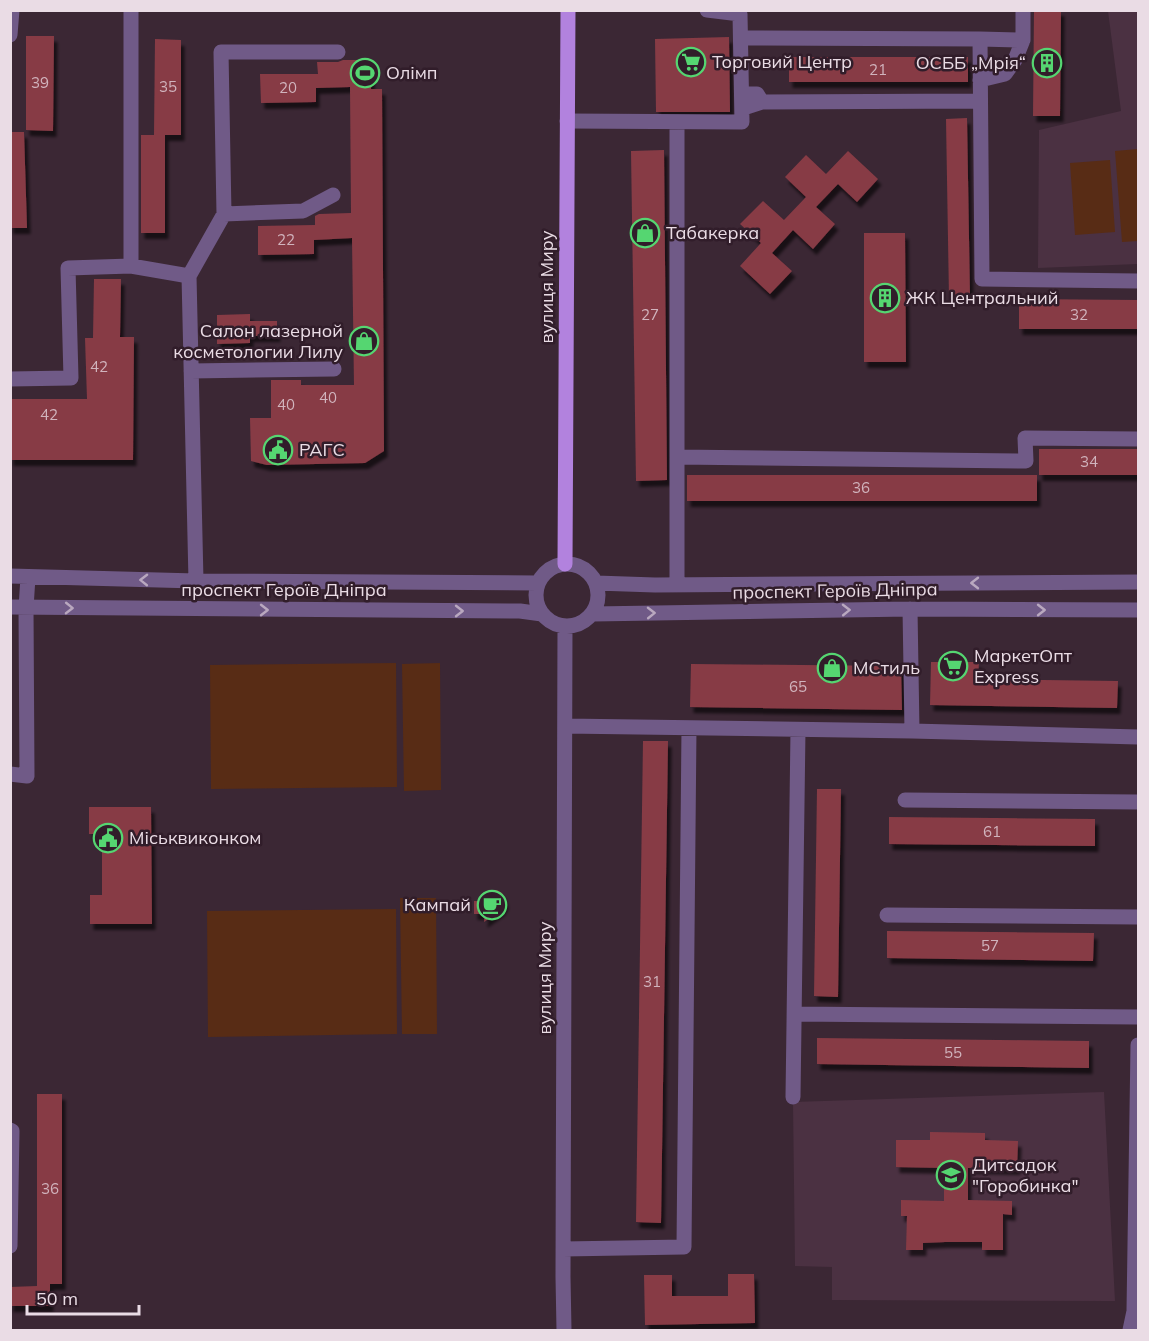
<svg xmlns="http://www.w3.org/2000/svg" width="1149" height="1341" viewBox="0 0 1149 1341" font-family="Mulish,sans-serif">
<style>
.built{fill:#4b3142}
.green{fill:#582c15}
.building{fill:#873b45;filter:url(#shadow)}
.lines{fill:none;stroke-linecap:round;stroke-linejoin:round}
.minor{stroke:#705a87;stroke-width:15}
.major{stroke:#b282de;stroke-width:15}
.oneway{stroke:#b9a8bf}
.labels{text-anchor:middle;stroke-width:5;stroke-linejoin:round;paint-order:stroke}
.number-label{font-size:15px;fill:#d1b4bd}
.poi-label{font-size:18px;fill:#eadce5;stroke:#311d2a;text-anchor:start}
.street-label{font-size:18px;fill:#eadce5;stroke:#311d2a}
</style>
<defs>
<filter id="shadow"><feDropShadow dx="3.5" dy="6" stdDeviation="1.5" flood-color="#0009"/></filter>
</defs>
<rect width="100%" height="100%" fill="#3b2734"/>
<path class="built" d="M1108 11H1138V264L1038 268 1039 130 1121 111Z
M1104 1092 1115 1301 832 1300V1267L795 1266 793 1102Z"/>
<path class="green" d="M1138 149V241L1122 242 1115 151Z
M1110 160 1115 232 1075 235 1070 163Z
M396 663 397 787 211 789 210 665Z
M440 663 441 790 404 791 402 664Z
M400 898H436L437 1034H402Z
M396 909 397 1034 208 1037 207 911Z"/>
<path class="building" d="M1034 10H1061L1060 116H1033Z
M26 36H54L53 131 26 130Z
M729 37 730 112H656L655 39Z
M155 39 181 40V135H154Z
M789 57H968V82H789Z
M343 60H372L371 89H382L384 451 365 463 267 465 251 461 250 418H271V380H301V385H354L352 238 314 240V254L258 255V226L315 225V216L319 214 351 213 350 87 316 88V102L261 103 260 74H318L317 62H338Z
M967 118 970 298H949L946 119Z
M10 132H24L27 228H10Z
M141 135H165V233H141Z
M664 150 667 480 636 481 631 151Z
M848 151 878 179 857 202 838 184 816 207 835 224 813 249 793 230 772 253 792 271 770 294 740 266 761 243 740 224 763 201 784 220 806 197 785 177 806 155 826 174Z
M864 233H905L906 362H864Z
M94 279H121L120 337H134L133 460H10V399H87L85 338H93Z
M1019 299 1138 300V329H1019Z
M250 314V321H277V336H250V343L217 344V315Z
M1039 449H1138V475H1039Z
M687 475H1037V501H687Z
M931 662H979L978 679 1118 681 1117 708 930 705Z
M691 664 901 666 902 710 690 707Z
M643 741H668L661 1223 636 1222Z
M817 789H841L838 997 814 996Z
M89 807H151L152 924H90V895H102V834H89Z
M889 817 1095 819V846L889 844Z
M490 890H497L502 893 504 898 505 903 501 910 484 922 485 914H474V901H480L485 893Z
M887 931 1094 933 1093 961 887 958Z
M817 1038 1089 1041V1068L817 1064Z
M37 1094H62V1284H50V1306H10V1287L37 1286Z
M930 1132 985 1133V1140L1018 1141 1017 1169 968 1168V1200L1012 1201V1215L1003 1214V1250H982V1242H945L923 1243V1250H906L907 1216H901V1200L944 1201V1168L896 1167V1140H930Z
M728 1274H754L755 1323 645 1325 644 1275H672V1296H728Z"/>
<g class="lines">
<path class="minor" d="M131 10V266
M10 35 12 10
M741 38 980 39 1023 40V10
M980 39 982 279 1138 281
M980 80 1005 74 1015 60 1023 40
M762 102 747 107 742 97 748 94H757L762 102 980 101
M567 121 742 122 740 14 707 10
M677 122V584
M224 214 303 211 333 195
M191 371 334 369
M10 379 71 378 68 268 131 266 189 276
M677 457 1026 461 1025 438 1138 439
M536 595a31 31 0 1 1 62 0a31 31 0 1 1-62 0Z
M10 576 196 581 538 583
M196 581 189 276 224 214 221 52H338
M596 583 655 585 1138 582
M10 607 520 611 542 614
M593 614 910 609 1138 610
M565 726 912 731 910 609
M912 731 1138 737
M10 774 27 776 26 608 28 577
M905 800 1138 802
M887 915 1138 917
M795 1014 1138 1017
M793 1097 798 730
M10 1130 12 1131 10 1246
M563 1249 684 1247 689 728
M564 1330 563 1277 565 626
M1130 1330 1134 1311 1138 1045"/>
<path class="major" d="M565 564 568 10"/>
</g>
<defs><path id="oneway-chevron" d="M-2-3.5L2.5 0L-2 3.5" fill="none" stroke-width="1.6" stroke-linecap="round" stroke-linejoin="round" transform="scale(1.5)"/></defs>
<g class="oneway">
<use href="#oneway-chevron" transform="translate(144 580) rotate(-179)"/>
<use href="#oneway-chevron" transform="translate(975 583) rotate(180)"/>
<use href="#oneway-chevron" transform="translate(69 608) rotate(1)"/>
<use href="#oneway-chevron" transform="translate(264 610)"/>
<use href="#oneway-chevron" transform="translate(846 610) rotate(-1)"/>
<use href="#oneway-chevron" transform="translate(1041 610)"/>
<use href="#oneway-chevron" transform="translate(459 611)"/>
<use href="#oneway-chevron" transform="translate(651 613) rotate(-1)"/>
</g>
<defs>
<g id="supermarket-ring" transform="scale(1.5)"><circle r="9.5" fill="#311d2a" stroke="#55d671" stroke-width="1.5"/><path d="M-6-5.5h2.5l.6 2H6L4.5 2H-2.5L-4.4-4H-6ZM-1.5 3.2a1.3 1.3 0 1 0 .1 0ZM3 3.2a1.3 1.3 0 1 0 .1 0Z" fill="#55d671"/></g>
<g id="building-ring" transform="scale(1.5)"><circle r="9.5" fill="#311d2a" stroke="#55d671" stroke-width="1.5"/><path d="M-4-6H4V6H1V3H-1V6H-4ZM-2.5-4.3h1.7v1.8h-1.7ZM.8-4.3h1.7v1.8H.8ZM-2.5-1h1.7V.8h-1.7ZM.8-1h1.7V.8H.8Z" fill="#55d671"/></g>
<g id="stadium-ring" transform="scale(1.5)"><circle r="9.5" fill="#311d2a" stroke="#55d671" stroke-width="1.5"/><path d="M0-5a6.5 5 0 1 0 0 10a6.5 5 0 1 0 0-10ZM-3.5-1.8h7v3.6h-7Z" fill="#55d671"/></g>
<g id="shop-ring" transform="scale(1.5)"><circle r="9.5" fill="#311d2a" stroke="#55d671" stroke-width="1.5"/><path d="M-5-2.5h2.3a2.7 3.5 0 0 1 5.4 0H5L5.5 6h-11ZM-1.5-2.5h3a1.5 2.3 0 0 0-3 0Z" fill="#55d671"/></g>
<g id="civic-ring" transform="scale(1.5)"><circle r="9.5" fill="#311d2a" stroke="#55d671" stroke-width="1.5"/><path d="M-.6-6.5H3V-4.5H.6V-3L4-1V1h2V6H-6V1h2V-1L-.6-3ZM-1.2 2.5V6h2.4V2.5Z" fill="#55d671"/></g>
<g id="cafe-ring" transform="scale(1.5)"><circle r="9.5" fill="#311d2a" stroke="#55d671" stroke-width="1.5"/><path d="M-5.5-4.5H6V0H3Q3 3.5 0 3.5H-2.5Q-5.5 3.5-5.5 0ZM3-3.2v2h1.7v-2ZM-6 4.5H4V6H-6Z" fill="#55d671"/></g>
<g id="school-ring" transform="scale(1.5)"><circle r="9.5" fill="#311d2a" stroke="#55d671" stroke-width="1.5"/><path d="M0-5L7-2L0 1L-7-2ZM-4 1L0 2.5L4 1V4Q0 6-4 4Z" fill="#55d671"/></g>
</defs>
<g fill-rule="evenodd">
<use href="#supermarket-ring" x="691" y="62"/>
<use href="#building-ring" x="1047" y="63"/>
<use href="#stadium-ring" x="365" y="73"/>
<use href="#shop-ring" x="645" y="233"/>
<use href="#building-ring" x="885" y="298"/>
<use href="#shop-ring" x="364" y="341"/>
<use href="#civic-ring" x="278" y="450"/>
<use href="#supermarket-ring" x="953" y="666"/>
<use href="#shop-ring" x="832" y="668"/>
<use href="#civic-ring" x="108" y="838"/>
<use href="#cafe-ring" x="492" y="905"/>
<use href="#school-ring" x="951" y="1175"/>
</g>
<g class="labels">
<g class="number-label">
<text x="878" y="75">21</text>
<text x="40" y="88">39</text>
<text x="168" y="92">35</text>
<text x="288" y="93">20</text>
<text x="286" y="245">22</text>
<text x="650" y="320">27</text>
<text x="1079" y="320">32</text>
<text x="99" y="372">42</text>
<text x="328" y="403">40</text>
<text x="286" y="410">40</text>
<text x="49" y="420">42</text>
<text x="1089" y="467">34</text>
<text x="861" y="493">36</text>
<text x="798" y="692">65</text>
<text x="992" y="837">61</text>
<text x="990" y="951">57</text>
<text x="652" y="987">31</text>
<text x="953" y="1058">55</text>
<text x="50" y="1194">36</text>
</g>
<g class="poi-label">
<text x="712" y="68">Торговий Центр</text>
<text x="1026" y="69" text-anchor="end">ОСББ „Мрія“</text>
<text x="386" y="79">Олімп</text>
<text x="666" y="239">Табакерка</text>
<text x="906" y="304">ЖК Центральний</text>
<text x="343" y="337" text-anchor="end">Салон лазерной<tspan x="343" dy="21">косметологии Лилу</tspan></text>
<text x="299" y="456">РАГС</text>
<text x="974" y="662">МаркетОпт<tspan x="974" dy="21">Express</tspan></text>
<text x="853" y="674">МСтиль</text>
<text x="129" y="844">Міськвиконком</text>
<text x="471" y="911" text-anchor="end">Кампай</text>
<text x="972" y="1171">Дитсадок<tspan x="972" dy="21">"Горобинка"</tspan></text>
</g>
<g class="street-label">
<text transform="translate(547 287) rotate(-90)" y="6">вулиця Миру</text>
<text x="284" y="596">проспект Героїв Дніпра</text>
<text transform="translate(835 591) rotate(-1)" y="6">проспект Героїв Дніпра</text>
<text transform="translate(545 978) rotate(-90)" y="6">вулиця Миру</text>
</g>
</g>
<rect width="1149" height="1341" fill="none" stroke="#eadce5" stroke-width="24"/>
<path d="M27 1305v9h112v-9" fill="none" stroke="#eadce5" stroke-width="3"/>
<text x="36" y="1305" font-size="18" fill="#eadce5" stroke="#311d2a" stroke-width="4.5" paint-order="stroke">50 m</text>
</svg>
